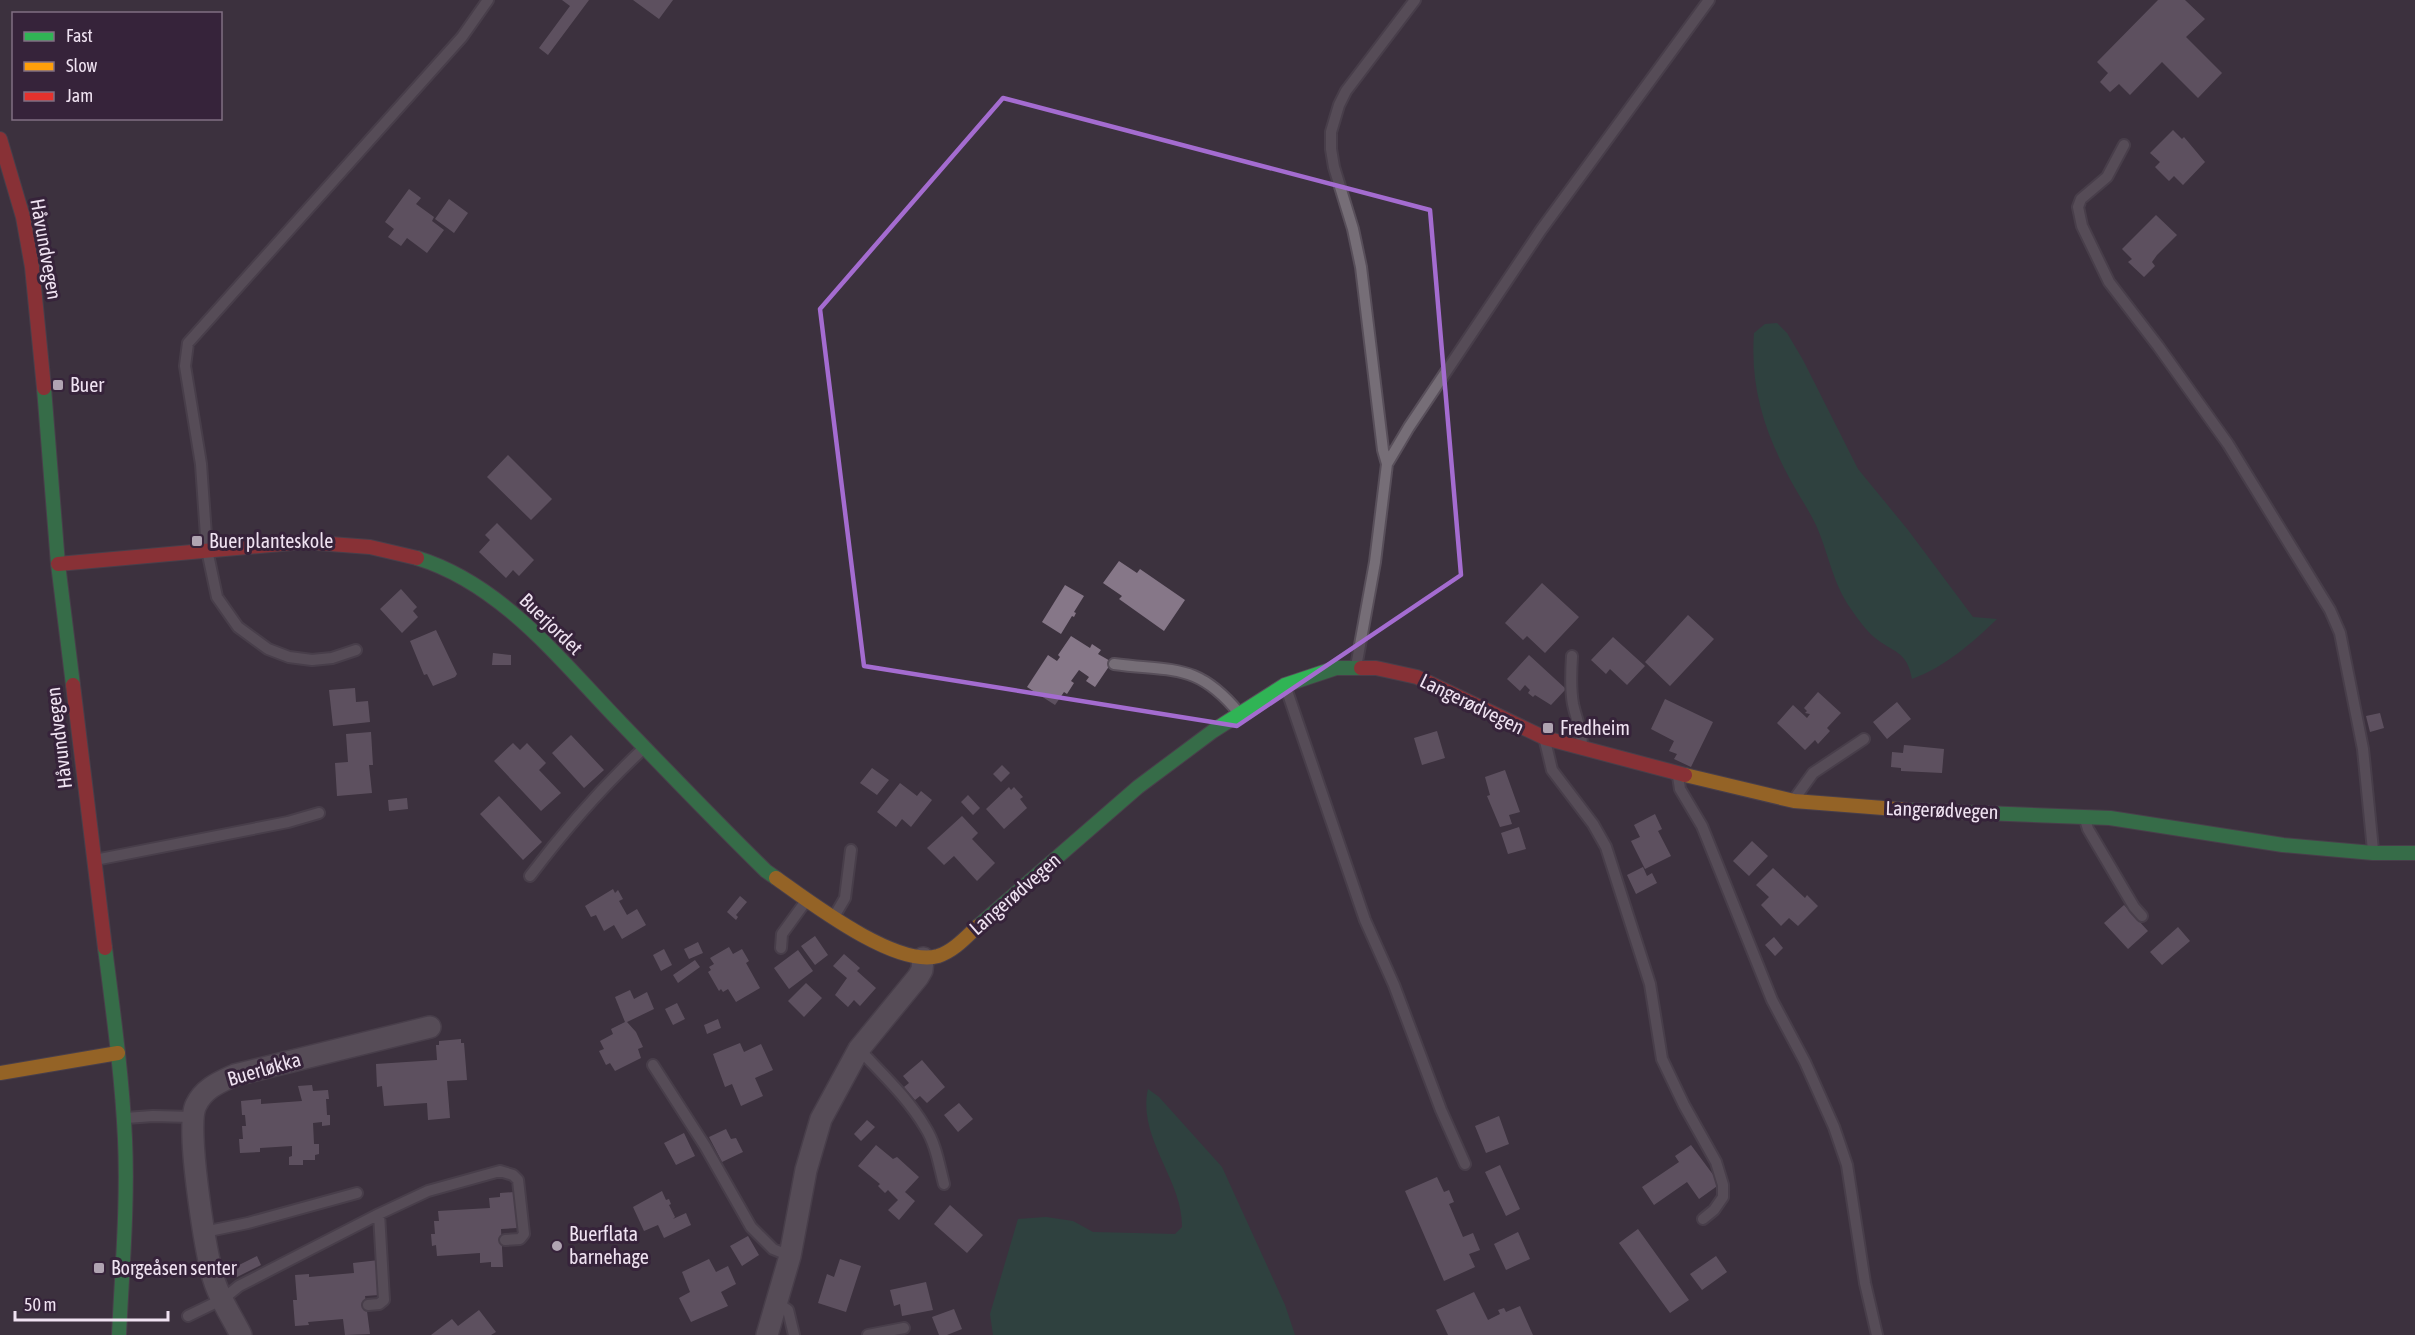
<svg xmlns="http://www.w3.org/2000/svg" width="2415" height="1335" viewBox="0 0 2415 1335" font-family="'Asap Condensed',sans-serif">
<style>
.green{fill:#1f5541}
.building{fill:#867788}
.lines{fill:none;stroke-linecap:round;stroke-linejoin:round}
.lane-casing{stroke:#584f5a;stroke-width:14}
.street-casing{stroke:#584f5a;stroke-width:24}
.fast-casing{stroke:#584f5a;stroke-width:16}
.slow-casing{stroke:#584f5a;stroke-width:16}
.jam-casing{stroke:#584f5a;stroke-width:16}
.lane{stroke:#766e77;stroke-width:10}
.street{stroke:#766e77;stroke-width:21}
.fast{stroke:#30b455;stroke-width:14}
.slow{stroke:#ff9f0a;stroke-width:14}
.jam{stroke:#e5322d;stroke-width:14}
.marked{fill:none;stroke:#a46cd0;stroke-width:4.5;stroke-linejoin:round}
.poi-dot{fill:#b0a4b2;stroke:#36233a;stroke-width:2}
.labels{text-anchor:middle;stroke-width:6;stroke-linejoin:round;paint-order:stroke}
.street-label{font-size:20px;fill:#efe2f1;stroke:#36233a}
.poi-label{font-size:20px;fill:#efe2f1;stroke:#36233a;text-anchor:start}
</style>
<rect width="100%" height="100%" fill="#3c323e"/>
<path class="green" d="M1777 323 1787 333 1803 360 1858 469 1908 530 1973 617 1997 619C1972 643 1945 667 1912 679 1907 650 1893 653 1874 637 1866 630 1857 618 1851 609 1832 582 1829 554 1816 525 1809 510 1799 496 1791 481 1765 433 1750 388 1754 333L1765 324Z
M1148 1089 1159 1097 1222 1167 1285 1305 1295 1335H993L990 1314 1018 1219 1046 1217 1073 1221 1093 1232 1175 1234 1182 1227C1183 1180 1137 1138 1148 1089Z"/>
<path class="building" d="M562 0H589L548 55 539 48 570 6Z
M633 0H673L659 19Z
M2158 0H2185L2205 19 2186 37 2222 73 2198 98 2162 62 2130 95 2119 84 2110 92 2100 82 2108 73 2097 62Z
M2173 130 2182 139 2184 137 2205 162 2183 185 2174 176 2169 181 2155 167 2160 162 2150 153Z
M409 189 421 198 416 204 434 217 432 221 444 230 427 253 407 238 401 246 388 237 394 229 385 222Z
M449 199 468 213 454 233 435 219Z
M2156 215 2177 235 2157 255 2152 262 2155 266 2144 277 2128 262 2132 259 2122 249Z
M508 455 552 499 531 520 487 477Z
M497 523 534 560 519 576 513 570 506 578 479 552 490 540 485 535Z
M1119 561 1137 573 1140 569 1185 600 1164 631 1119 599 1122 596 1103 583Z
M1542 583 1579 617 1545 653 1527 636 1523 640 1505 623Z
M1065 585 1084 596 1074 612 1076 613 1074 617 1072 616 1061 634 1042 622Z
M401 589 417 607 413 611 418 617 402 633 380 609Z
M1688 615 1714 639 1670 686 1645 662Z
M436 630 457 674 455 677 433 686 427 674 424 675 410 641Z
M1071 636 1090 648 1092 644 1101 650 1098 654 1112 662 1095 687 1086 681 1089 677 1079 670 1071 681 1074 683 1067 694 1064 692 1055 705 1027 687 1048 655 1057 661 1060 657 1058 655Z
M1613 637 1645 666 1627 685 1610 669 1606 674 1591 660Z
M493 653 511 655V665H492Z
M1529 655 1566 689 1551 705 1535 695 1533 697 1528 693 1530 690 1525 685 1520 691 1507 679Z
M355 688 356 702 368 701 370 722 333 726 329 690Z
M1818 692 1841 713 1827 728 1830 731 1818 744 1815 740 1805 750 1777 723 1793 705 1807 718 1810 714 1805 713 1807 711 1804 708Z
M1665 699 1713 722 1691 767 1674 759 1677 754 1669 751 1674 741 1651 729Z
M1897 702 1911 719 1887 739 1873 722Z
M2380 713 2384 728 2370 732 2366 716Z
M1437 731 1445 758 1422 765 1414 738Z
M371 732 373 765H369L372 793 337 796 335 763 348 762 346 734Z
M571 735 604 770 584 788 552 753Z
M513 743 520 750 527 743 546 763 539 770 561 793 541 811 494 761Z
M1904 745 1944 749 1942 773 1901 771V768L1891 767 1892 752 1903 753Z
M1002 765 1010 773 1001 782 993 774Z
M872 768 889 780 877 795 860 783Z
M1505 770 1520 812 1509 815 1512 824 1500 827 1487 796 1490 795 1485 777Z
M900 783 917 796 921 791 932 800 911 827 902 819 896 827 877 812Z
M1009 787 1011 790 1014 787 1023 797 1020 799 1027 808 1004 829 986 809Z
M968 795 980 808 973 815 961 802Z
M499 796 542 842 523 860 480 814Z
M407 798 408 809 389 811 388 800Z
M1655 814 1662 829 1658 831 1671 856 1645 869 1631 841 1640 837 1634 825Z
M962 816 978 833 972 839 995 863 977 881 954 856 944 865 927 848Z
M1519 827 1526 849 1508 854 1501 833Z
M1752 841 1768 856 1749 876 1733 861Z
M1643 867 1647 876 1652 873 1657 883 1636 894 1627 875Z
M1773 868 1805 898 1807 895 1818 906 1798 926 1789 918 1781 926 1761 905 1769 897 1756 885Z
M613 889 615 893 618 890 623 899 619 901 627 915 637 909 646 925 622 939 614 925 604 931 596 915 591 917 585 906Z
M740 896 747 902 736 915 738 917 736 920 727 912Z
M2124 905 2148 931 2128 949 2104 923Z
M2178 927 2190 941 2162 965 2150 952Z
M815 936 828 955 815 965 801 946Z
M1774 937 1783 948 1775 956 1765 945Z
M698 942 703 953 689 959 684 949Z
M729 947 733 954 742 949 749 961 746 963 760 988 736 1002 728 989 723 992 721 989 719 991 708 972 711 970 709 967 714 964 710 958Z
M664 949 672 965 661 971 653 955Z
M798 950 813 971 789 989 774 968Z
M844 954 860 968 857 971 876 988 860 1006 854 1000 848 1007 835 995 847 978 833 966Z
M695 960 700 967 678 983 673 975Z
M806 983 822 998 804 1017 788 1001Z
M630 990 634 999 647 992 654 1009 627 1022 636 1032 643 1047 638 1049 641 1058 615 1071 610 1063 606 1065 599 1051 604 1049 600 1041 613 1034 611 1029 625 1022 615 997Z
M677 1003 685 1019 673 1025 665 1009Z
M718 1019 721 1028 707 1034 704 1025Z
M461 1039V1043H464L467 1080 447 1081 450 1118 428 1120 427 1103 384 1106 382 1086 377 1087 376 1064 437 1060 436 1045H439V1041Z
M740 1043 744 1052 761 1044 773 1070 755 1078 763 1096 741 1106 732 1084 725 1087 713 1054Z
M922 1060 945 1087 927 1103 920 1096 915 1100 904 1087 909 1083 903 1076Z
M312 1085 313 1091 328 1090 329 1099H326L327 1115H330V1125L322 1126V1122L313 1123 314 1144H319V1154L315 1155V1160H303V1165H289V1157L292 1156V1146L260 1148V1152L240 1153 239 1139H243L242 1126H246L245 1115H242L241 1101 261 1099V1104L302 1101 298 1086Z
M959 1103 973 1119 958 1132 944 1115Z
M1499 1116 1509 1144 1486 1153 1475 1126Z
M867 1120 875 1127 861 1141 854 1134Z
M726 1129 731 1139 736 1138 743 1152 722 1162 709 1137Z
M684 1133 695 1156 676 1165 664 1143Z
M876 1145 893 1159 897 1157 919 1177 905 1192 915 1201 899 1220 888 1210 898 1200 888 1190 885 1193 878 1186 880 1184 858 1166Z
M1691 1145 1720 1184 1699 1199 1687 1182 1654 1205 1642 1187 1679 1162 1675 1156Z
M1500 1165 1520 1209 1506 1216 1485 1172Z
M1437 1177 1444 1192 1449 1190 1454 1202 1449 1204 1463 1237 1473 1233 1480 1250 1469 1254 1475 1267 1444 1281 1405 1191Z
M662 1191 666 1200 669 1199 671 1204 669 1205 675 1217 673 1219 686 1213 691 1225 664 1238 658 1225 644 1231 633 1207Z
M515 1192 517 1228 501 1229 503 1267H491V1262L480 1263V1253L437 1256 436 1245 432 1246 431 1234H435L434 1221H439L438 1211 490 1208 489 1198 500 1197V1193Z
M950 1205 983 1235 967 1253 934 1224Z
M1638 1229 1689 1300 1670 1313 1619 1243Z
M1518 1232 1530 1259 1506 1270 1494 1244Z
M748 1236 759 1255 742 1266 730 1246Z
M257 1256 261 1265 237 1277 233 1268Z
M1716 1256 1727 1272 1702 1290 1690 1274Z
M709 1259 716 1272 728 1266 736 1284 721 1292 728 1306 691 1322 679 1298 690 1292 682 1272Z
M840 1259 861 1266 846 1312 818 1303 827 1274 834 1277Z
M379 1260 380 1271 377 1272 379 1295 365 1296 370 1334 345 1335 343 1319 308 1322 309 1325 295 1326 293 1300H297L295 1275 309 1274V1277L354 1273 353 1263Z
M926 1282 933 1310 902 1316 900 1304 894 1306 890 1290Z
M1474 1292 1488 1320 1500 1314 1498 1310 1504 1308 1506 1312 1520 1306 1533 1335H1448L1436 1310Z
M954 1309 962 1329 947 1335H939L932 1317Z
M479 1310 496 1332 491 1335H431L452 1319 458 1326Z"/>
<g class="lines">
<g class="lane-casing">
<path id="lane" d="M2124 145 2107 177 2081 199 2078 207 2082 226 2109 282 2158 346 2228 444 2330 610 2340 633 2363 749 2373 850
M1387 464 1383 450 1361 267 1353 229 1334 167 1331 149V132L1339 105 1346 91 1415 0
M356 650 332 658 312 660 289 657 268 649 238 627 217 597 207 550 201 464 185 366 188 343 462 37 488 0
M1572 656C1571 672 1570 688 1573 704 1576 718 1582 731 1582 746
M1114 664C1173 672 1197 662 1239 713
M1356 667 1375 562 1387 464 1409 427 1541 230 1709 0
M1286 688 1365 920 1394 985 1441 1110 1465 1164
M1545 741 1552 770 1593 824 1606 847 1650 984 1662 1059 1684 1105 1716 1162 1723 1185V1197L1714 1210 1703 1219
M1678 776 1680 789 1702 826 1772 1000 1805 1062 1834 1127 1847 1165 1865 1283 1877 1335
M1795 798 1813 773 1864 739
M2085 819 2088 829 2134 907 2142 916
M95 860 288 822 319 813
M530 876C564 831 601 788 643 749
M835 915 845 898 851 850
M781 948 782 934 806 901
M859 1049C882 1074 908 1098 925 1127 936 1144 939 1165 944 1184
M653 1065 705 1146 751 1227 773 1249 790 1256
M126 1118 153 1116 192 1117
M204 1232 248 1223 357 1193
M778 1303 788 1310 794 1335
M368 1305 379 1304 384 1300 379 1214
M188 1316 223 1299 239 1286 379 1214 428 1191 500 1171 513 1175 518 1180 524 1234 520 1239 505 1240
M868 1335 904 1328"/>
</g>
<g class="street-casing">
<path id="street" d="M241 1335C231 1315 217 1295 212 1273 205 1246 185 1125 196 1105 204 1088 220 1082 235 1075L430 1027
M767 1335 790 1256 806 1170 821 1119 859 1049 918 977 922 970 923 958"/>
</g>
<g class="fast-casing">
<path id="fast" d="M44 388 58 564 73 685
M417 558C502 584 560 660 620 722 668 772 716 822 766 871L776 878
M1909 810 2110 818 2283 845 2373 853H2415
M978 926 1138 787 1213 731 1285 685 1336 668H1361
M105 948C113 1011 122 1075 125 1139 128 1204 122 1270 119 1335"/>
</g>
<g class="slow-casing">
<path id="slow" d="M1685 775 1794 801 1909 810
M776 878C810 902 896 968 938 956 954 951 966 937 978 926
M0 1073 118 1053"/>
</g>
<g class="jam-casing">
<path id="jam" d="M0 139 23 217 32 267 44 388
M58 564 304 542 370 547 417 558
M1361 668H1376L1417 677 1545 738 1685 775
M73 685 105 948"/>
</g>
<use href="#lane" class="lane"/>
<use href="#street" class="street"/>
<use href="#fast" class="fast"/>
<use href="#slow" class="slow"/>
<use href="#jam" class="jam"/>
</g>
<path d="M0 0H2415V1335H0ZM1003 98 1430 210 1461 575 1237 726 864 666 820 309Z" fill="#3c323e" fill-opacity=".55" fill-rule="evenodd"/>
<path class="marked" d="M1003 98 1430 210 1461 575 1237 726 864 666 820 309Z"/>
<g class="poi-dot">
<rect x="52" y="379" width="12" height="12" rx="3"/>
<rect x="191" y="535" width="12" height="12" rx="3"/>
<rect x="1542" y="722" width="12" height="12" rx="3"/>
<circle cx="557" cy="1246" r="6"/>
<rect x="93" y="1262" width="12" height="12" rx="3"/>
</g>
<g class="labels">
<g class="street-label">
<text transform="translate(46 249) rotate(80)" y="7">Håvundvegen</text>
<text transform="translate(551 624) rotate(44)" y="7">Buerjordet</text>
<text transform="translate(1472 704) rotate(26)" y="7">Langerødvegen</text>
<text transform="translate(59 738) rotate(-97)" y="7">Håvundvegen</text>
<text transform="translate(1942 810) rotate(2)" y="7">Langerødvegen</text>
<text transform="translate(1015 894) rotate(-41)" y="7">Langerødvegen</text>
<text transform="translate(264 1069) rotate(-16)" y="7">Buerløkka</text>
</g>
<g class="poi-label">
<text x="70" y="392">Buer</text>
<text x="209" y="548">Buer planteskole</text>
<text x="1560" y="735">Fredheim</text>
<text x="569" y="1241">Buerflata<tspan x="569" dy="23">barnehage</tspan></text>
<text x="111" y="1275">Borgeåsen senter</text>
</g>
</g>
<rect x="12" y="12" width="210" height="108" fill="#36233a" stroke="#806f83" stroke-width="1.5"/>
<rect x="24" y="32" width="30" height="9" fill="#30b455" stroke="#806f83" stroke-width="1.5"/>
<text x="66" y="42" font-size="18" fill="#efe2f1">Fast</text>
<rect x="24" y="62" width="30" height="9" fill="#ff9f0a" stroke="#806f83" stroke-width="1.5"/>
<text x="66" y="72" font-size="18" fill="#efe2f1">Slow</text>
<rect x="24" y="92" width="30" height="9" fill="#e5322d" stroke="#806f83" stroke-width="1.5"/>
<text x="66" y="102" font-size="18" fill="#efe2f1">Jam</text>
<path d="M15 1311v9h153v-9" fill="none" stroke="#efe2f1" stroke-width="3"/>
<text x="24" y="1311" font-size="18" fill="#efe2f1" stroke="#36233a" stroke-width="4.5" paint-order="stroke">50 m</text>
</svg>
